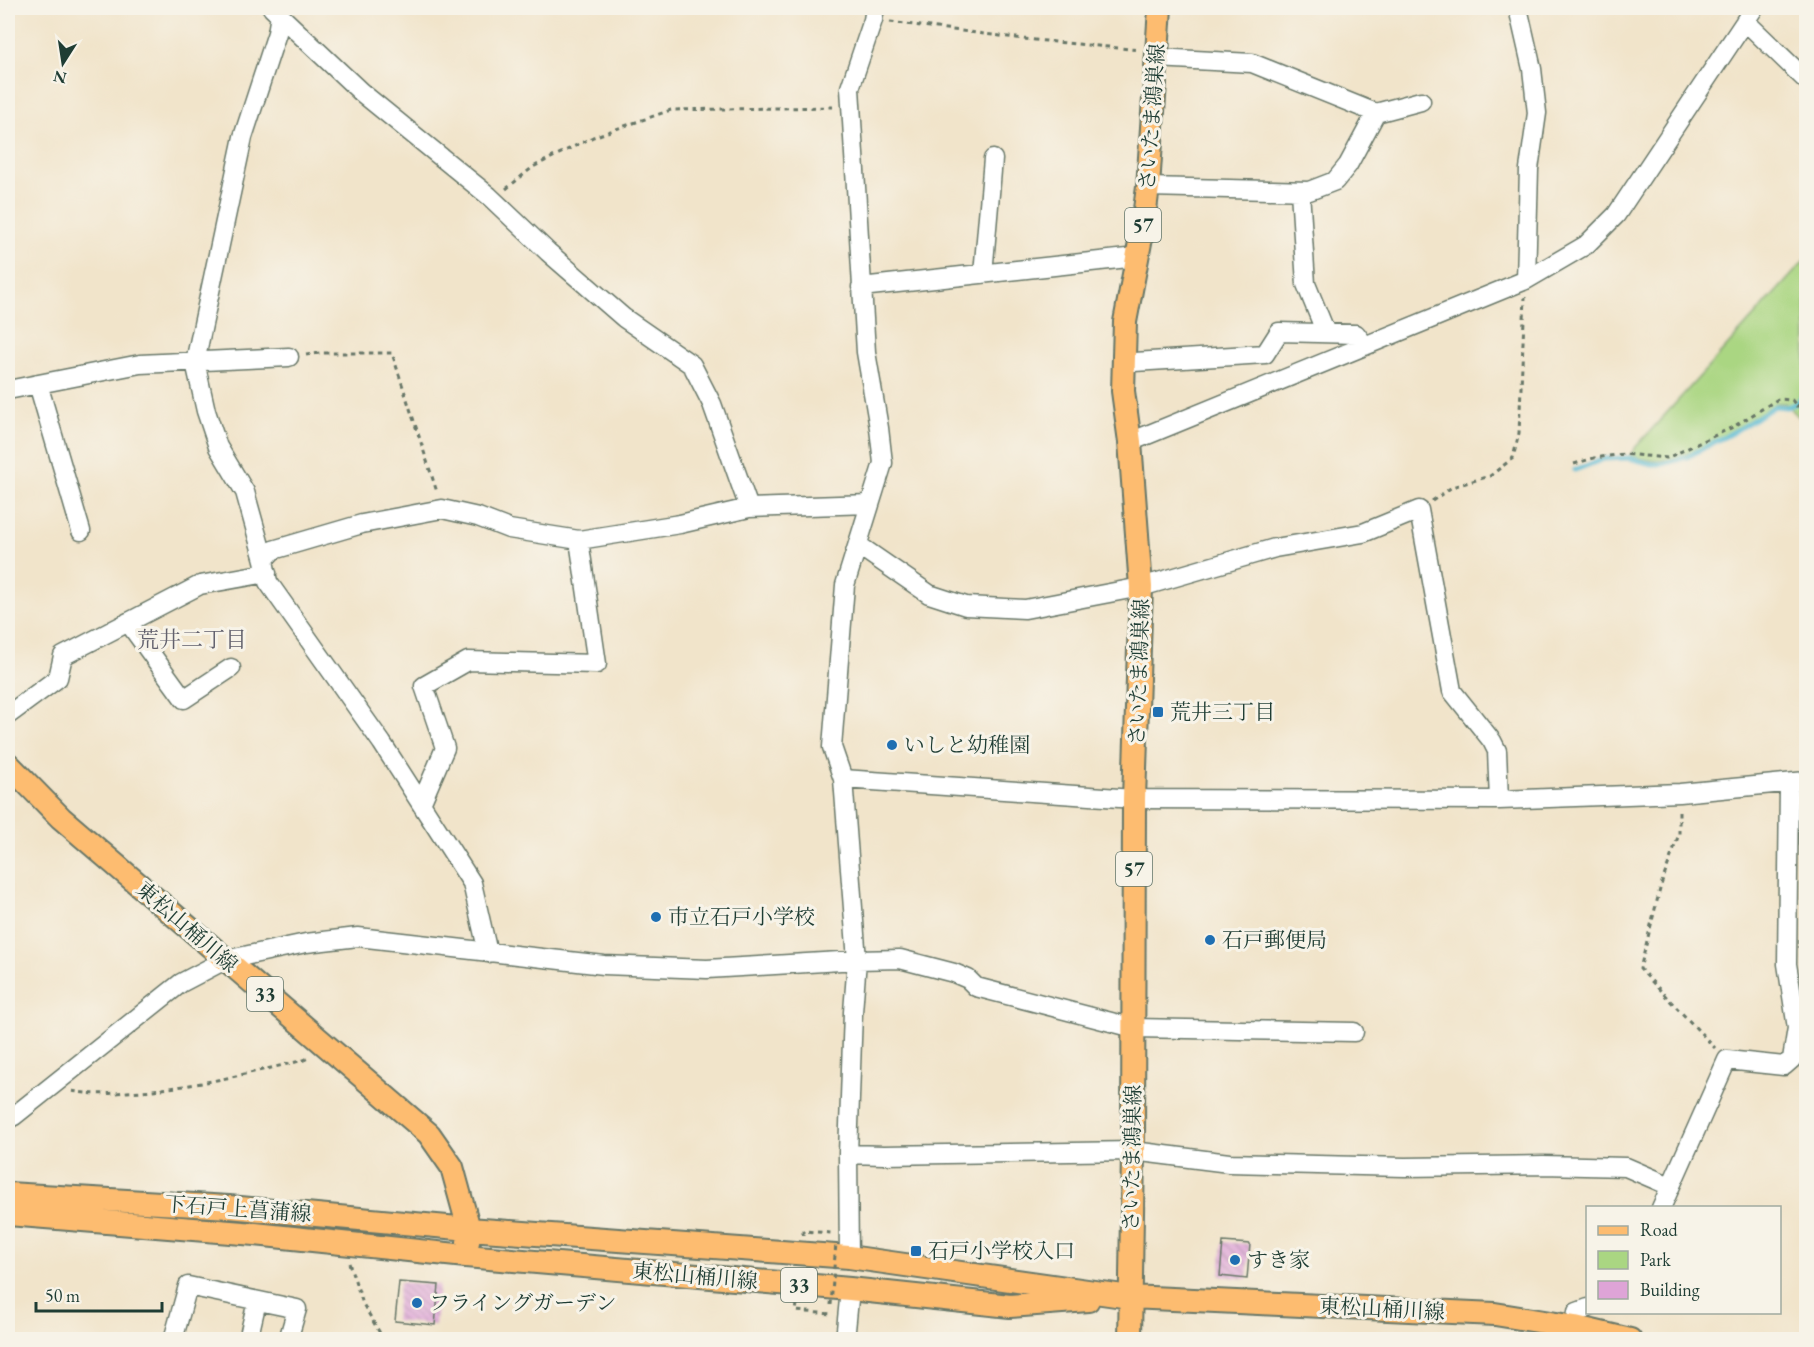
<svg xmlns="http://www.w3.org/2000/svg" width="1814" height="1347" viewBox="0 0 1814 1347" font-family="'EB Garamond','Noto Serif JP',serif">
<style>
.park{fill:#aad682;stroke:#648a5b;stroke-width:1.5}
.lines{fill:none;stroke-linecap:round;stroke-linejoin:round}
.stream{stroke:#55b9d3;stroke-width:5}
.building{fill:url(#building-back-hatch)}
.minor-casing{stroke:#687768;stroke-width:21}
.major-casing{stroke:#687768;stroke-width:26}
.path{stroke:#687768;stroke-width:3;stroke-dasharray:4.5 4.5;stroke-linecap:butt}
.minor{stroke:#fff;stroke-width:18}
.major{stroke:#fdbc70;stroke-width:22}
.path-bridge{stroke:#687768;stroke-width:3;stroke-dasharray:4.5 4.5;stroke-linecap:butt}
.poi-dot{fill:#1f6fb2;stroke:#f7f3e8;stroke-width:2}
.labels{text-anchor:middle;stroke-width:6;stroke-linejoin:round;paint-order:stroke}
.shield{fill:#f7f3e8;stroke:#60746a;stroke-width:1.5}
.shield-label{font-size:20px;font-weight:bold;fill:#1f3d34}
.street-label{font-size:21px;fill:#1f3d34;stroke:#f7f3e8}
.poi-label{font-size:21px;fill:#1f3d34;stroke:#f7f3e8;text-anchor:start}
.neighbourhood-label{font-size:22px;fill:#62616d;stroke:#f7f3e8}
</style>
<defs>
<pattern id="building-back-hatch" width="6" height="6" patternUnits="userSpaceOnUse" patternTransform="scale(1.5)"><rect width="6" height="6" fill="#dea4d7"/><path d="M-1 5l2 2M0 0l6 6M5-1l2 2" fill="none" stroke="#b387af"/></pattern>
</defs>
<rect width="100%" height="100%" fill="#f7f3e8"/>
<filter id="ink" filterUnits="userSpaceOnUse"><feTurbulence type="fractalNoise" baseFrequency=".0167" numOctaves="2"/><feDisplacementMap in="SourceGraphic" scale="12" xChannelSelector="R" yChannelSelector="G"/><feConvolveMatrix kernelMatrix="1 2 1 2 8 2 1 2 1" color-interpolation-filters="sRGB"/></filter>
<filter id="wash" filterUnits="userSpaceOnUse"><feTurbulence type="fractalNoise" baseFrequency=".008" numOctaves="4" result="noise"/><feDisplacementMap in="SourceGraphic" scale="24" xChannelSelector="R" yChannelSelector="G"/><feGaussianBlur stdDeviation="1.35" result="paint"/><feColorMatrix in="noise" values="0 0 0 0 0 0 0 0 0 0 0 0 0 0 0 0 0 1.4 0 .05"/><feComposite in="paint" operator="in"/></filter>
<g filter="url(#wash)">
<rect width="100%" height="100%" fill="#f1e4ca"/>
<path class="park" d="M1806 259V424L1785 403H1777C1744 422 1695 459 1657 461 1648 461 1638 457 1630 456L1634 449Z"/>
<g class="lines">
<path class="stream" d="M1575 470 1604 459 1629 458 1652 464H1663L1687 457 1735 431 1775 406 1787 407 1797 403 1806 391"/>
</g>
<g id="blocks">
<path class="building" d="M1223 1242 1250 1244 1247 1279 1220 1276Z
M399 1282 439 1285 435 1325 395 1321Z"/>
</g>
</g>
<g filter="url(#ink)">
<use href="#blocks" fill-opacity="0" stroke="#687768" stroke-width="1.5"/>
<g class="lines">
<g class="minor-casing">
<path id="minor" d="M272 8 361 92 489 196 548 252 624 318 692 365 712 404 749 508
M1518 8 1532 69 1537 113 1529 169 1526 280
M1745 21 1806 80
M1156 58 1252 63 1376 113
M1148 187 1309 191 1335 181 1348 165 1376 113 1421 101
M1300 191 1306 284 1326 333
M983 274 993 159
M861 287 1137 257
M1134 362 1265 354 1279 332 1356 334 1365 346
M38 384 81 531
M8 390 140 364 289 357
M1130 442 1526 280 1586 245 1616 215 1754 8
M858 545 929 594 966 606 1025 609 1141 587 1275 548 1363 533 1419 510 1452 691 1492 741 1497 751 1499 800
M264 560 245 492 218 447 206 411 195 362 243 137 277 33 280 15
M128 622 184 699 231 668
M8 715 58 678 63 656 200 585 267 573
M843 779 1134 799 1499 800 1680 793 1806 781
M1789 783 1787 964 1797 1028H1806
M421 804 445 748 424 686 468 661 597 664 579 540
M488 953 472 883 382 743 268 582 264 560 273 550 362 524 442 509 478 517 509 529 579 540 680 524 749 508 870 504
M8 1119 14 1116 181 983 225 960 306 943 358 937 604 965 707 969 857 960 900 959 954 973 968 979 976 987 1134 1028 1354 1032
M848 1154 884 1155 1133 1151 1229 1163 1405 1167 1543 1165 1626 1167 1670 1186
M1661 1208 1727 1060 1784 1066 1792 1059 1797 1028
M849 1257 848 1154 853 1012 857 960 843 779 832 747 845 585 883 463 879 428 866 352 850 88 873 20 875 8
M173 1340 188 1286 297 1309 288 1340
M248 1340 257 1301
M845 1340 850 1289
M1576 1340 1575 1327 1577 1312 1588 1308"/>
</g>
<g class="major-casing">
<path id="major" d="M8 764 61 818 429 1134 452 1167 469 1229 468 1242
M8 1194 229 1207 469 1229 849 1257 1130 1297 1495 1314 1575 1327 1630 1340
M8 1214 255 1234 466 1256 850 1289 1010 1306 1088 1300
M1130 1340 1133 1151 1134 799 1141 587 1130 442 1123 391 1125 322 1142 232 1148 187 1160 8"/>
</g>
<path class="path" d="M890 22 1024 39 1140 50
M506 189 533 167 593 137 671 110 834 107
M306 355 320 353H392L437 492
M1806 397 1797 407 1806 416
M1574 464 1594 458 1624 454 1667 458 1733 427 1778 399 1792 400 1797 407
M1432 501 1452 487 1490 476 1513 458 1519 433 1525 297
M1679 811V834L1661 885 1640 969 1715 1048
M72 1091C92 1095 107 1094 127 1092 187 1089 246 1074 304 1060L310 1057
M803 1235V1231L832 1233
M349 1263 363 1304 384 1340
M797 1304 796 1311 831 1314"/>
<use href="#minor" class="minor"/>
<use href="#major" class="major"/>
<path class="path-bridge" d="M831 1305 836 1243"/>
</g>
</g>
<g class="poi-dot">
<rect x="1152" y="706" width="12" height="12" rx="3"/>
<circle cx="892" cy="745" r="6"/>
<circle cx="656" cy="917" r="6"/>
<circle cx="1210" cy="940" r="6"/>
<rect x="910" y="1245" width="12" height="12" rx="3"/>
<circle cx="1235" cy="1260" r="6"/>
<circle cx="417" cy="1303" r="6"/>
</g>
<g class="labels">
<g class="shield">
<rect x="1125" y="208" width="36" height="34" rx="4.5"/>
<rect x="1116" y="852" width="36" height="34" rx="4.5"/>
<rect x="247" y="977" width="36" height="34" rx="4.5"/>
<rect x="781" y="1268" width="36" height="34" rx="4.5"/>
</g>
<g class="shield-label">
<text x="1143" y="232">57</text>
<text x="1134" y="876">57</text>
<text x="265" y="1001">33</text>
<text x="799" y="1292">33</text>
</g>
<g class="street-label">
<text transform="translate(1152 117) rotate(-86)" y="7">さいたま鴻巣線</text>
<text transform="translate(1139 672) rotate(-88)" y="7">さいたま鴻巣線</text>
<text transform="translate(187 927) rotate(41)" y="7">東松山桶川線</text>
<text transform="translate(1132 1158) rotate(-89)" y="7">さいたま鴻巣線</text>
<text transform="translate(238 1209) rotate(4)" y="7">下石戸上菖蒲線</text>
<text transform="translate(695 1276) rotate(5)" y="7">東松山桶川線</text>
<text transform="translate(1382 1309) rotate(3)" y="7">東松山桶川線</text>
</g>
<g class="poi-label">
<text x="1170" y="719">荒井三丁目</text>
<text x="904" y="752">いしと幼稚園</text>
<text x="668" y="924">市立石戸小学校</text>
<text x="1222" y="947">石戸郵便局</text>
<text x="928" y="1258">石戸小学校入口</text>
<text x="1247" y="1267">すき家</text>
<text x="429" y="1310">フライングガーデン</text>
</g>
<g class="neighbourhood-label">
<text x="192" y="647">荒井二丁目</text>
</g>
</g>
<rect width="1814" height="1347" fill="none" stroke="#f7f3e8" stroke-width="30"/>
<rect x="1586" y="1206" width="195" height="108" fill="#f7f3e8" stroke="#a1aaa0" stroke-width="1.5"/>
<rect x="1598" y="1226" width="30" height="9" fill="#fdbc70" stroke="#a1aaa0" stroke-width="1.5"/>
<text x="1640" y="1236" font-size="18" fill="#1f3d34">Road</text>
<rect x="1598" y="1251" width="30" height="18" fill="#aad682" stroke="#a1aaa0" stroke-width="1.5"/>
<text x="1640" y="1266" font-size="18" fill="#1f3d34">Park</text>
<rect x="1598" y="1281" width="30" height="18" fill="#dea4d7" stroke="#a1aaa0" stroke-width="1.5"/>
<text x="1640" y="1296" font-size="18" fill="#1f3d34">Building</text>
<g transform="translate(63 63) rotate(192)" stroke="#f7f3e8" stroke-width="4.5" paint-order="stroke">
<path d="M0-4.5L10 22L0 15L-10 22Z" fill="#1f3d34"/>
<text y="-9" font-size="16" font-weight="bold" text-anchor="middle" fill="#1f3d34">N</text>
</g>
<path d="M36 1302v9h126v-9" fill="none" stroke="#1f3d34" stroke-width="3"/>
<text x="45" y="1302" font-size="18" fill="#1f3d34" stroke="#f7f3e8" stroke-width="4.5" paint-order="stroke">50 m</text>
</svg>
